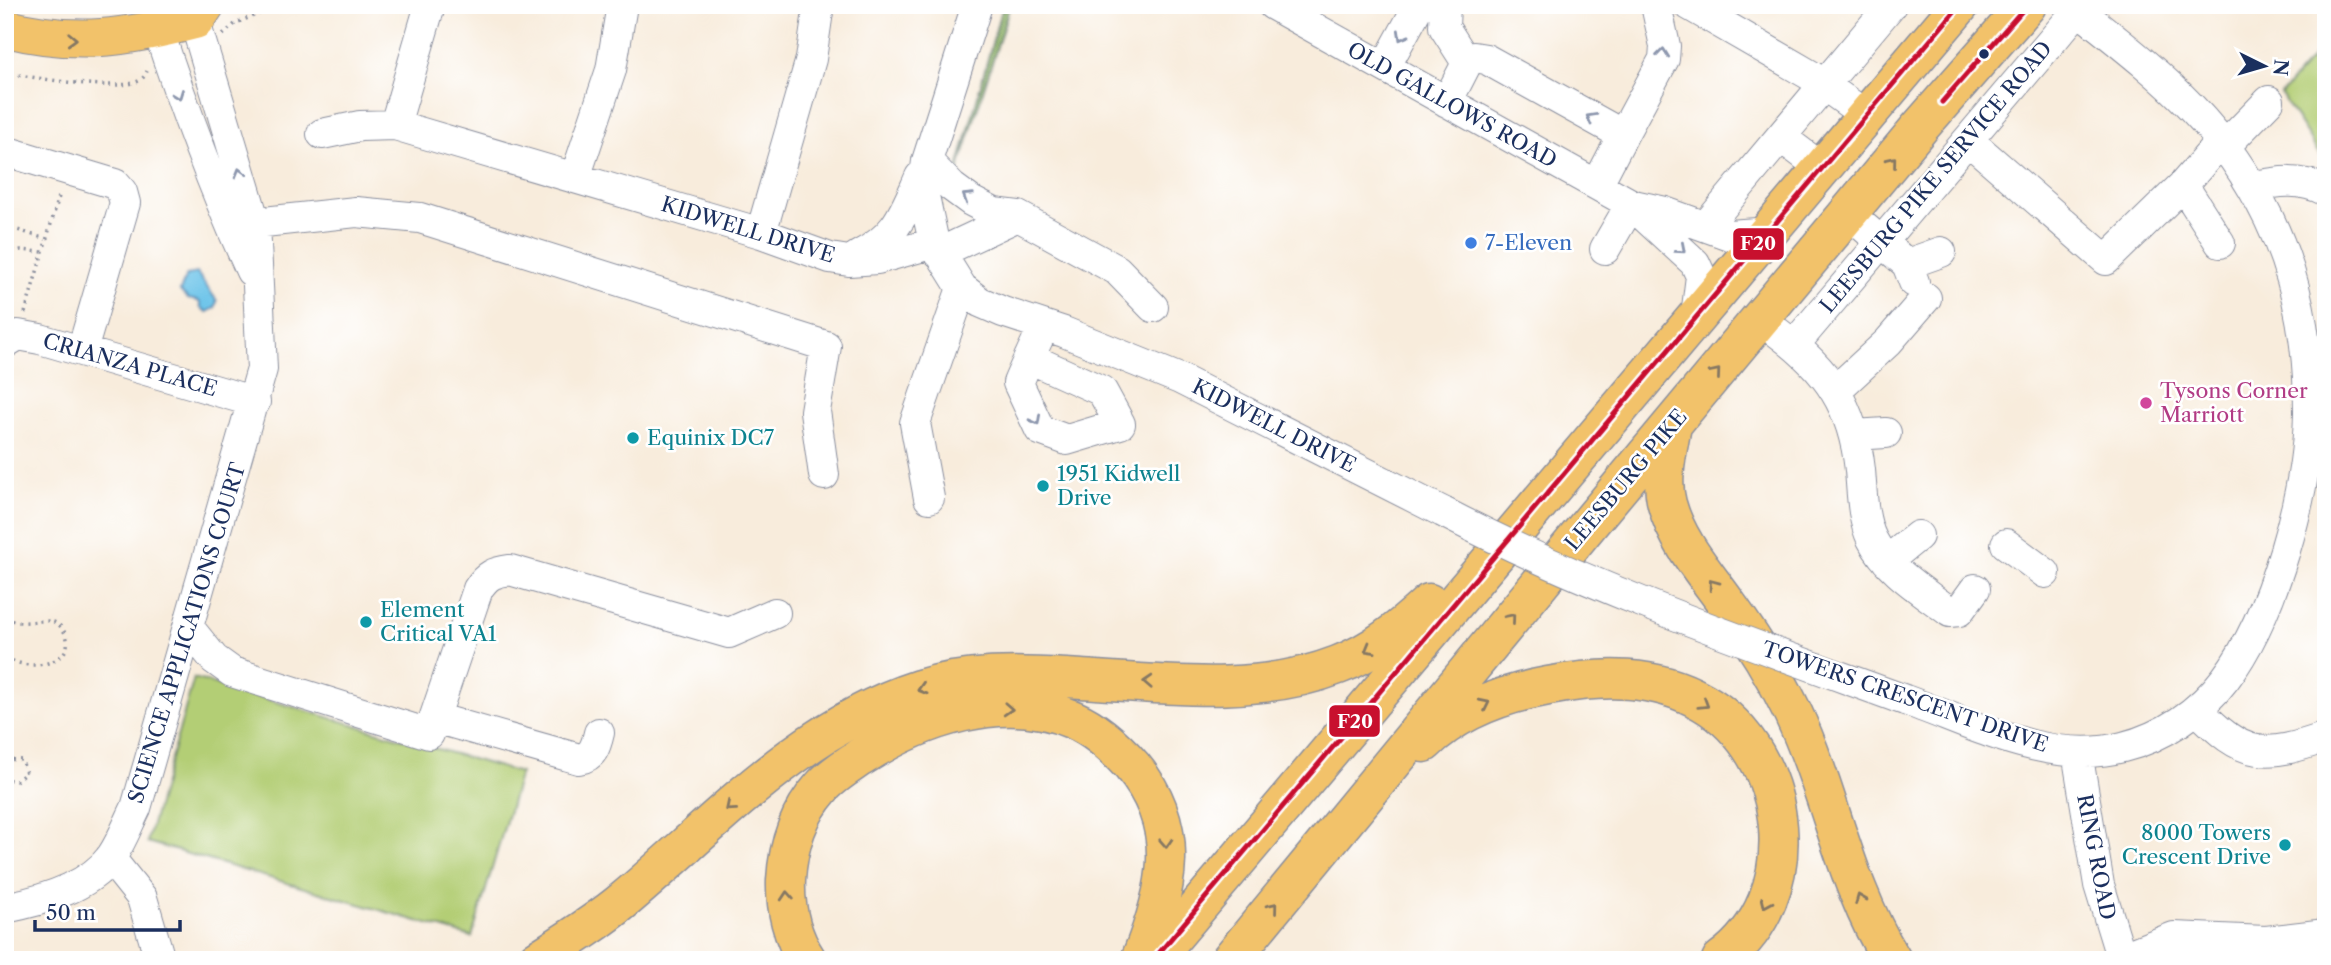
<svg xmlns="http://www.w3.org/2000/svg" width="2331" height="965" viewBox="0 0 2331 965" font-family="'Libre Caslon Text',serif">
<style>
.green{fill:#b3ce74;stroke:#677e69;stroke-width:2}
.forest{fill:#8eb166;stroke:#547062;stroke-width:2}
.water{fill:#6bc3e9;stroke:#4379a4;stroke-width:2}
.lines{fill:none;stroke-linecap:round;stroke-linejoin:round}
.minor-casing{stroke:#8a8e9d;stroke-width:32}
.major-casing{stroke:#8a8e9d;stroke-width:39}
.highway-casing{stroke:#8a8e9d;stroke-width:41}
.path{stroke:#8a8e9d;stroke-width:3.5;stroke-dasharray:2 5;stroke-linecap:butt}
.minor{stroke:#fff;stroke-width:30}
.major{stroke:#f2c26a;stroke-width:37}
.highway{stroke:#f2c26a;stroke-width:38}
.minor-bridge-casing{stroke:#8a8e9d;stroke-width:32;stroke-linecap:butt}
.minor-bridge{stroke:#fff;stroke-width:30}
.bus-1-casing{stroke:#fff;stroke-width:10}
.bus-1{stroke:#c8102e;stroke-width:5}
.oneway{stroke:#8d97ae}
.oneway2{stroke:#867864}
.bus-dot{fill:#1b2f5e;stroke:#fff;stroke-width:2.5}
.shop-dot{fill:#3f7fe0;stroke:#fff;stroke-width:2.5}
.hotel-dot{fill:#d1479c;stroke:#fff;stroke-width:2.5}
.culture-dot{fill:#0f9aa8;stroke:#fff;stroke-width:2.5}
.labels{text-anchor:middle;stroke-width:5;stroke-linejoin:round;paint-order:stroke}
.street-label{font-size:21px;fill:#1b2f5e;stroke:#fff}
.shop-label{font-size:21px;fill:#366cbe;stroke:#fff;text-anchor:start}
.hotel-label{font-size:21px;fill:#b23c85;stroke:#fff;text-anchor:start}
.culture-label{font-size:21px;fill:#0d838f;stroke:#fff;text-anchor:start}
.line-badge{stroke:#fff;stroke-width:2.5}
.badge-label{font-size:19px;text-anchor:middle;font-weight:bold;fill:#fff}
</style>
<rect width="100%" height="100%" fill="#fff"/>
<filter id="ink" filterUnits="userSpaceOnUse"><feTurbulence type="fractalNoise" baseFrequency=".0143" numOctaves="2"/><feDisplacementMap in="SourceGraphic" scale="14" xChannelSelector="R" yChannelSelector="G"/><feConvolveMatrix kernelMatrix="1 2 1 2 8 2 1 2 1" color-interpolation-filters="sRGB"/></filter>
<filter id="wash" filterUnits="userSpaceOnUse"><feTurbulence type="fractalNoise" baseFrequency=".00686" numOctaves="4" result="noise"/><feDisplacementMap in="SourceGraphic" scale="28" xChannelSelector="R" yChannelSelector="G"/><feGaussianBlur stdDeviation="1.57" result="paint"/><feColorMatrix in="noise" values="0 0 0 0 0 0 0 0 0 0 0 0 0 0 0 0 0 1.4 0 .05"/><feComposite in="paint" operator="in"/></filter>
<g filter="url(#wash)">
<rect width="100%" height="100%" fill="#f8ecdc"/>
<path class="green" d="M2326 42V165L2281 94Z
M194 678 520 773 472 937 147 842Z"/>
<path class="forest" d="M1005 5H1010L954 184 1000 14Z"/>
<path class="water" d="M197 273 217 301 215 308 207 312 201 308 199 301 188 299 180 291 187 275Z"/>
</g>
<g filter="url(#ink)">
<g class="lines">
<g class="minor-casing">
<path id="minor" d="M977 5 927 161 923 191 934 243 962 288 980 302 1003 312 1064 332 1180 379 1443 512
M1273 5 1631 204 1695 263 1701 276 1696 316
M1445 5 1444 27 1467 63 1447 102
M1689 5 1810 75 1867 116
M169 9 158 29C185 112 215 192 251 271
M1467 63 1474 57 1486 59 1623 135 1597 185
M1385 67 1419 5
M395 125 430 5
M322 134 360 126 395 125 761 233 830 258 849 261 877 259 934 243
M1623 135 1664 59 1665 46 1656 5
M1782 138 1823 169
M1968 140 2106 260 2183 185 2222 140
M2226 145 2269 101
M5 151 115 184 122 192 125 203 82 351
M927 161 952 187 971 201 994 213 1018 216 1117 270 1153 307
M575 178 611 70 622 5
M2183 185 2220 243
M2252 187C2278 181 2302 178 2326 191
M1633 205 1665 212 1729 235 1771 232
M1850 215 1907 264
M255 223 356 212 420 218 826 346 815 411 824 475
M1706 226 1891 5
M761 233 811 59 819 5
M1605 249 1631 204
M939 253 1018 216
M858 256C897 236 903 215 920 177
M1914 282 1907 264 1941 252
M1777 332C1828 370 1853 406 1860 470 1862 493 1862 518 1872 539 1888 571 1923 591 1950 612L1959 611 1975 589
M5 343 18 335 40 339 255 402
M1794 345 2078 10
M1029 358 1102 391 1120 424 1067 440 1040 430 1018 383C1026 364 1035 345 1044 326
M1836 390 1888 342 1926 298
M1854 435 1886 433
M929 498 915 423 962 288
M2006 544 2045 573
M1887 561 1918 536
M189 628 214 659 232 672 429 734 478 589C487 575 494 572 510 570L729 633 775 613
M1905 700C1973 724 2050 766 2123 747 2163 737 2200 712 2225 679 2273 616 2308 491 2309 412 2309 347 2298 279 2269 219 2220 118 2157 73 2072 5
M2197 709C2243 758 2264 759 2326 737
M435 718 579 759C593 757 596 746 599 733
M2077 752 2099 885 2122 960
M110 858 142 898 160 960
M5 908C41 901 88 888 111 857 121 843 128 824 136 808L262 369 255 223 190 5
M2120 958 2174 937 2266 941 2326 934"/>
</g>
<g class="major-casing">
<path id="major" d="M5 28C76 46 126 38 196 20L206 5"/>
</g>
<g class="highway-casing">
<path id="highway" d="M1672 425C1668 450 1660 479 1667 504 1677 542 1705 573 1727 604 1752 638 1775 675 1793 713 1831 794 1844 883 1892 960
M1424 743C1457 711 1504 694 1548 686 1601 676 1655 674 1703 702 1793 754 1807 898 1721 960
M537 960C567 941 598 922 624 900 717 822 801 727 919 689 967 674 1016 675 1066 678 1154 683 1254 698 1338 665 1373 652 1402 628 1429 603
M807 960C792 937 785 908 786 880 788 845 798 814 821 788 831 776 846 767 859 758 919 719 1003 688 1074 720 1097 730 1116 748 1132 766 1184 828 1168 891 1140 960
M1153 960 1960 5
M1230 960 1593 519 1920 127 2027 5"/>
</g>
<path class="path" d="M223 35 236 23 281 5
M5 72C31 78 114 91 136 82 142 80 145 76 147 71
M5 226 46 239
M5 253 9 275 5 288
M6 253 21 250 42 252
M25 313 60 193
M5 618C26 629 49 613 61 627 86 659 31 677 5 656
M5 637 10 620
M5 759 22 760 26 773 16 781 5 779"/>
<use href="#minor" class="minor"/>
<use href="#major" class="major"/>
<use href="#highway" class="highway"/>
<g class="minor-bridge-casing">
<path id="minor-bridge" d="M1443 512C1591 589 1749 643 1905 700"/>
</g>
<use href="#minor-bridge" class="minor-bridge"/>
<g class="bus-1-casing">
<path id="bus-1" d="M1942 102 2027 5
M1153 960 1960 5"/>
</g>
<use href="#bus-1" class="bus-1"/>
</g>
<defs><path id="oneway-chevron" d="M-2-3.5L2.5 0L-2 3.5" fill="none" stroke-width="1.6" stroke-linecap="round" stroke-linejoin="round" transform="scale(1.75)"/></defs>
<g class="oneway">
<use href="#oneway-chevron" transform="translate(1402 36) rotate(119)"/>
<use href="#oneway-chevron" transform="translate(1663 53) rotate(-84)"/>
<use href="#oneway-chevron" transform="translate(178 95) rotate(69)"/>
<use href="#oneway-chevron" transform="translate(1591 118) rotate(-151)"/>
<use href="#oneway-chevron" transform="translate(240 173) rotate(-106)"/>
<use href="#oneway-chevron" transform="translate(967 197) rotate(-147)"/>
<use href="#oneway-chevron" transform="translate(1681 249) rotate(41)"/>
<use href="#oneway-chevron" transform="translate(1036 420) rotate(62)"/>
</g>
<g class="oneway2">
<use href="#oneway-chevron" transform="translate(72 39) rotate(2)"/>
<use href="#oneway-chevron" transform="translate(1892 161) rotate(-51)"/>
<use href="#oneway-chevron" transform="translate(1716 373) rotate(-50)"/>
<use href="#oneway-chevron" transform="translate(1713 584) rotate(-127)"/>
<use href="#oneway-chevron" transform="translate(1511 618) rotate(-50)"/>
<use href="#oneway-chevron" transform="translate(1369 649) rotate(150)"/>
<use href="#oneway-chevron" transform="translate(1148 682) rotate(-177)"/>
<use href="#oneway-chevron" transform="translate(922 689) rotate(163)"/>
<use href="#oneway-chevron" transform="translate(1485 704) rotate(-26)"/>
<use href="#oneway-chevron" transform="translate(1704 704) rotate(32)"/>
<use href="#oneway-chevron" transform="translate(1008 709) rotate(3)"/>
<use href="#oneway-chevron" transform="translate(730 807) rotate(140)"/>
<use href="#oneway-chevron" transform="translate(1166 843) rotate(87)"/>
<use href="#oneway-chevron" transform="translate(787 896) rotate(-94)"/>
<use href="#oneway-chevron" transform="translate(1860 899) rotate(-112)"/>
<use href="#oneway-chevron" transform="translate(1766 903) rotate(114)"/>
<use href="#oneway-chevron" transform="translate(1273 907) rotate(-51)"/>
</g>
</g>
<circle class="bus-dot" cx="1984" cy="54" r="6"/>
<circle class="shop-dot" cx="1471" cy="243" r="7"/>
<circle class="hotel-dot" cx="2146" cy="403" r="7"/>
<g class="culture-dot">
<circle cx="633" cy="438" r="7"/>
<circle cx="1043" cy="486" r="7"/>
<circle cx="366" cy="622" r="7"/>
<circle cx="2285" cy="845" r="7"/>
</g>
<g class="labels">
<g class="street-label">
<text transform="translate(1452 105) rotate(29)" y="7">OLD GALLOWS ROAD</text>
<text transform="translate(1936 177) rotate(-50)" y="7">LEESBURG PIKE SERVICE ROAD</text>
<text transform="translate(748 230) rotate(17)" y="7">KIDWELL DRIVE</text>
<text transform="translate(130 365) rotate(16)" y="7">CRIANZA PLACE</text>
<text transform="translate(1274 426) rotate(27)" y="7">KIDWELL DRIVE</text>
<text transform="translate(1626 480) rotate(-50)" y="7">LEESBURG PIKE</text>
<text transform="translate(187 633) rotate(-73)" y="7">SCIENCE APPLICATIONS COURT</text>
<text transform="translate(1905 697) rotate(19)" y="7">TOWERS CRESCENT DRIVE</text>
<text transform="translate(2096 857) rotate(79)" y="7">RING ROAD</text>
</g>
<g class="shop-label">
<text x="1485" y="250">7-Eleven</text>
</g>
<g class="hotel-label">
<text x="2160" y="398">Tysons Corner<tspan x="2160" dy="24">Marriott</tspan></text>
</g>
<g class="culture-label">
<text x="647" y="445">Equinix DC7</text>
<text x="1057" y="481">1951 Kidwell<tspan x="1057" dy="24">Drive</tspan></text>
<text x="380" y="617">Element<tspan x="380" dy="24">Critical VA1</tspan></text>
<text x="2271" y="840" text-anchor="end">8000 Towers<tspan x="2271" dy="24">Crescent Drive</tspan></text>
</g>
</g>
<g class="line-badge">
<rect x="1732" y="227" width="53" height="34" rx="7" fill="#c8102e"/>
<rect x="1328" y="704" width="53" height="34" rx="7" fill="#c8102e"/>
</g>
<g class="badge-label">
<text x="1758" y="250">F20</text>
<text x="1355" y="728">F20</text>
</g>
<rect width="2331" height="965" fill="none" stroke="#fff" stroke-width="28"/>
<g transform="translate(2264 66) rotate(95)" stroke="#ffffff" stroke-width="5" paint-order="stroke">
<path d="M0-5L12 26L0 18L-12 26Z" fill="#1b2f5e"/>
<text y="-10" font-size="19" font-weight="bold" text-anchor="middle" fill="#1b2f5e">N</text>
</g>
<path d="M35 920v10h145v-10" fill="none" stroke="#1b2f5e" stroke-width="3.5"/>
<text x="46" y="920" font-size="21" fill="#1b2f5e" stroke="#ffffff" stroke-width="5" paint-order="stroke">50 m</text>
</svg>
